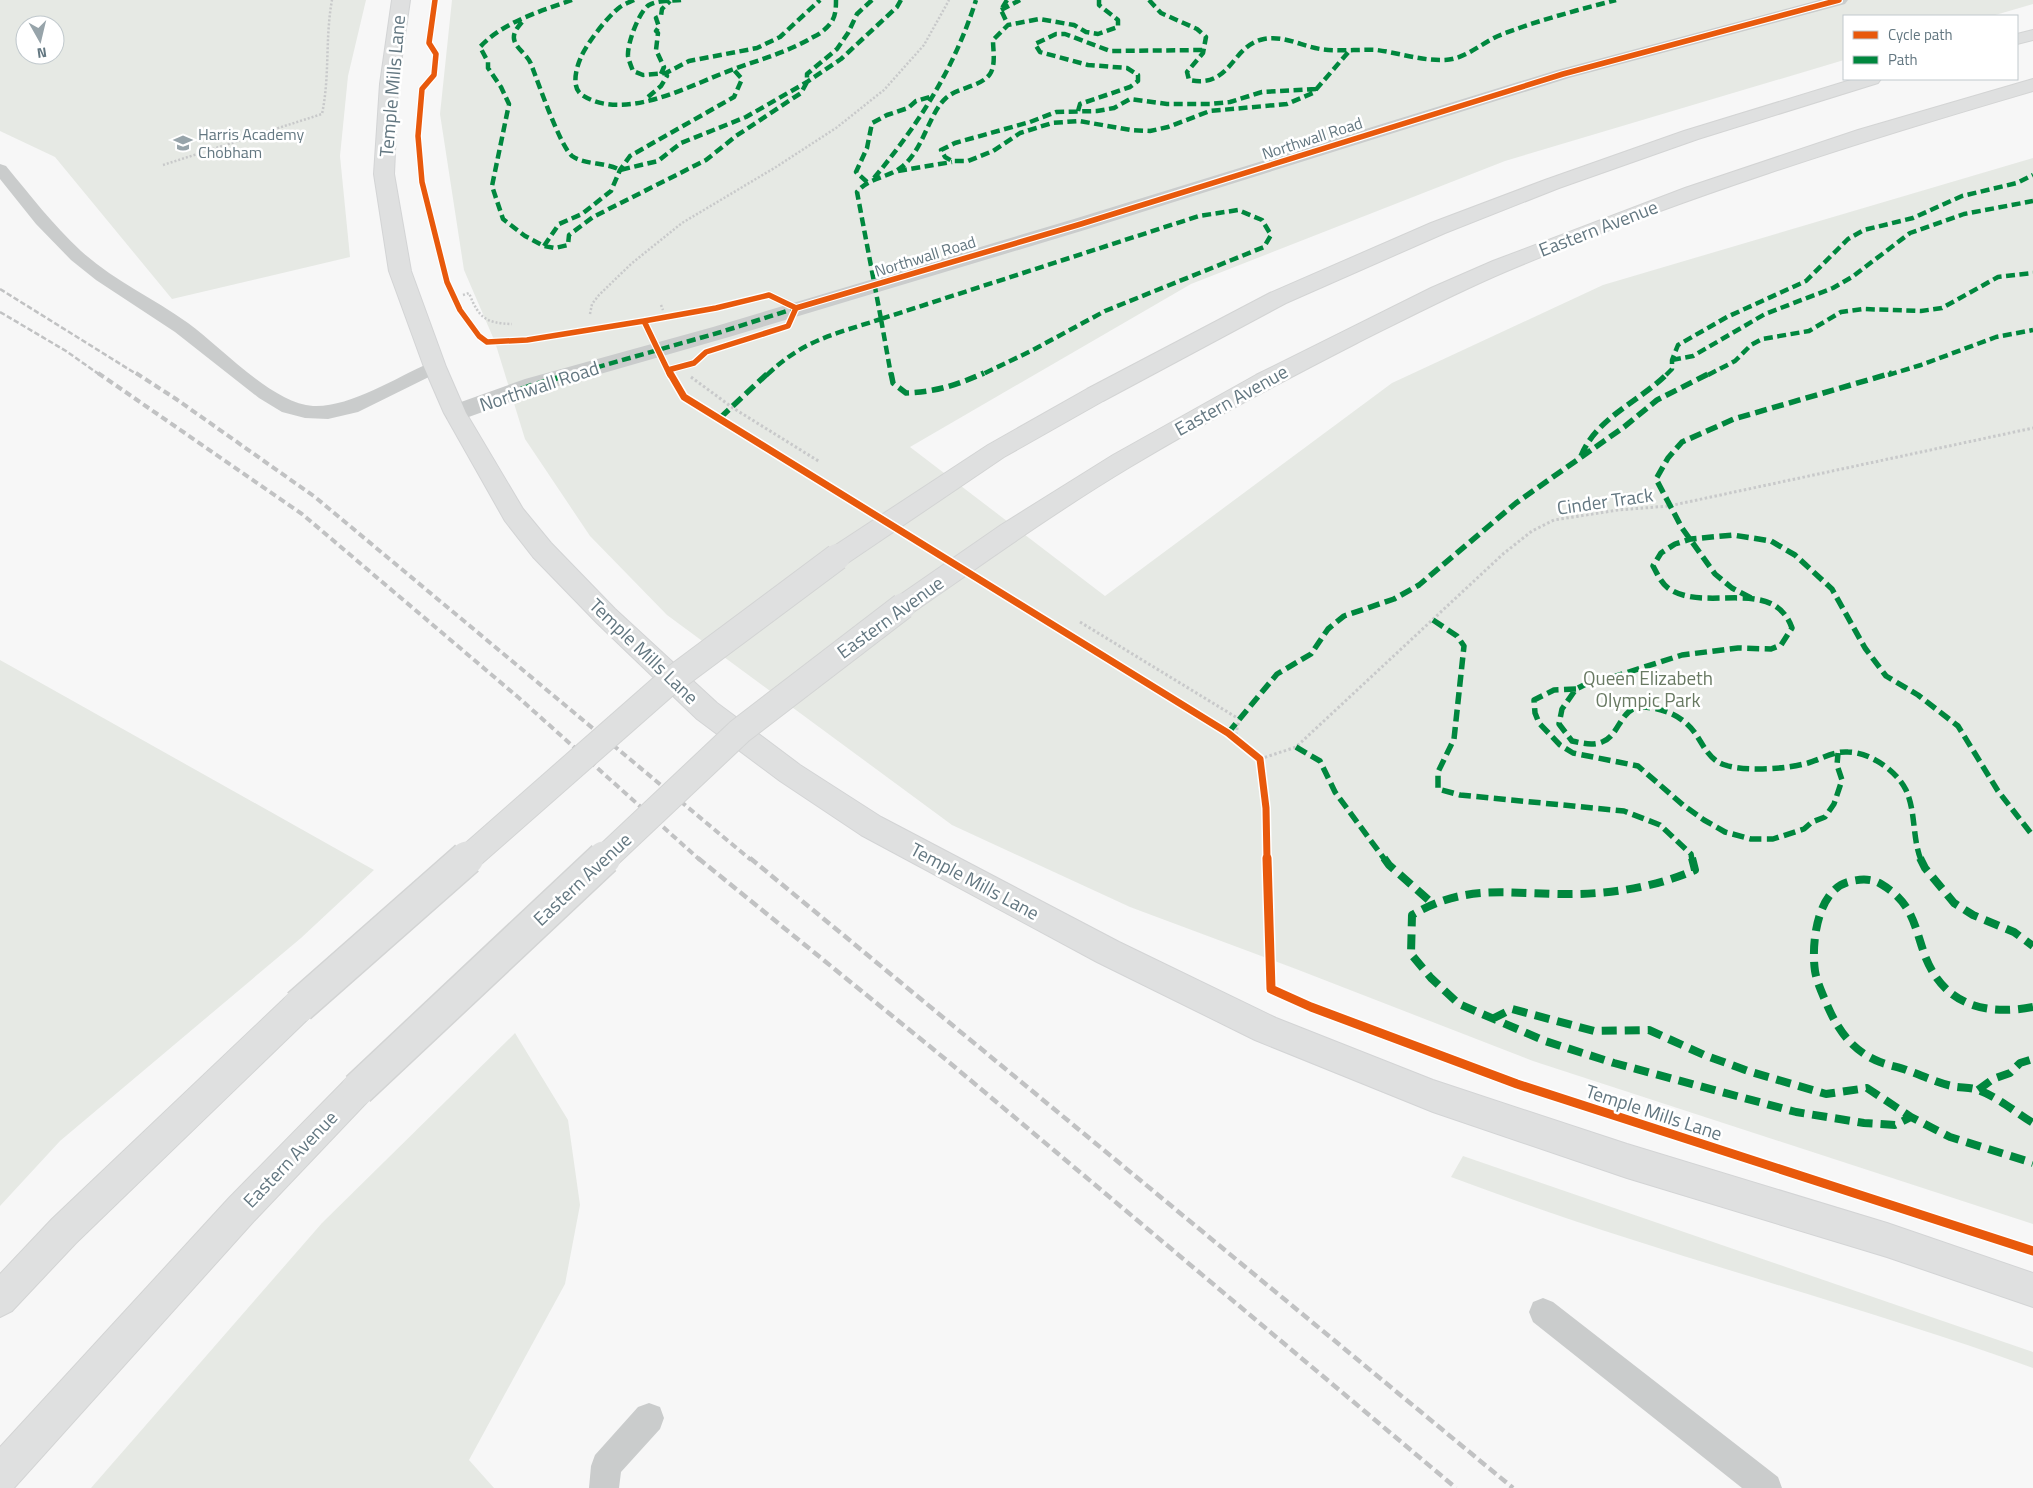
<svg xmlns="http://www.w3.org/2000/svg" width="2033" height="1488" viewBox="0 0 2033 1488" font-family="'Titillium Web',sans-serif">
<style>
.green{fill:#e6e9e4;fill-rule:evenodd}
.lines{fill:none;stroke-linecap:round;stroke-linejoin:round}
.secondary-casing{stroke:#d3d4d5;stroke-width:2}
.highway-casing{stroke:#d3d4d4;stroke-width:2}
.path-far1{stroke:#c8c9ca;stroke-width:2.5;stroke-dasharray:2 2;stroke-linecap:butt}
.path{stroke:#c8c9ca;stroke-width:3;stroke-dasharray:2.5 2.5;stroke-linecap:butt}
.lane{fill:#cacccc;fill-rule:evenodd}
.street{fill:#cacccc;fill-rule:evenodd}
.secondary{fill:#dfe0e0;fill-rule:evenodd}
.highway{fill:#dfe0e0;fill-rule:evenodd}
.rail-far2{stroke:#c1c2c3;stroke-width:2.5;stroke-dasharray:5.5 2.5;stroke-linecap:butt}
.rail-far1{stroke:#c1c2c3;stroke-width:4;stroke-dasharray:7 4;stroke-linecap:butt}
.rail{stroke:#c1c2c3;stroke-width:4.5;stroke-dasharray:9 4.5;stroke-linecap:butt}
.highway-bridge-far1-casing{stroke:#d3d4d4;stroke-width:28;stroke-linecap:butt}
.highway-bridge-casing{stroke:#d3d4d4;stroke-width:36;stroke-linecap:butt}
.highway-bridge-far1{stroke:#dfe0e0;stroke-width:26}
.highway-bridge{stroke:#dfe0e0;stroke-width:33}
.quiet-far2{stroke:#00873e;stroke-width:4.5;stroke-dasharray:9 4.5;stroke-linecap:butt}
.quiet-far1{stroke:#00873e;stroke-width:5.5;stroke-dasharray:12 5.5;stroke-linecap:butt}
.quiet{stroke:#00873e;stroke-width:8;stroke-dasharray:15 8;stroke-linecap:butt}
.cycleway-far2-casing{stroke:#fff;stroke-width:8}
.cycleway-far1-casing{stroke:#fff;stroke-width:10}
.cycleway-casing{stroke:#fff;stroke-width:12}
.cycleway-far2{stroke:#e8590c;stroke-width:5.5}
.cycleway-far1{stroke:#e8590c;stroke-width:7}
.cycleway{stroke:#e8590c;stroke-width:9}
.labels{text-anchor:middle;stroke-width:5;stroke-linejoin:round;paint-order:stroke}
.far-poi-label{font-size:16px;fill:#637781;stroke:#fff;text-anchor:start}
.far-street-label{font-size:16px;fill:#637781;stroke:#fff}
.street-label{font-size:19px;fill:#637781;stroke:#fff}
.park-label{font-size:19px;fill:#687962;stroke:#fff}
</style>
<rect width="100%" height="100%" fill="#f7f7f7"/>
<path class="green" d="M0 0H366L348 76 340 156 350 257 172 299 55 157 0 131ZM25 25H55V55H25Z
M452 0H2033V4L1992 16H1844V60L1505 161 1191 284 910 447 1105 596 1392 383 1603 285 2033 158V1224L1533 1061 1296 969 1130 907 952 825 667 615 590 536 525 439 495 342 464 270 440 114Z
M0 660 374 870 301 938 60 1141 0 1206Z
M515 1033 568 1120 580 1205 565 1284 469 1460 494 1488H91L322 1223Z
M1463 1156 2033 1352V1368C1900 1320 1764 1282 1630 1239 1570 1220 1510 1199 1451 1177Z"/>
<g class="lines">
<g class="secondary-casing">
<path id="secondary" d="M392 0H410L398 84 394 174 411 271 446 367 466 413 523 509 551 543 615 609 717 703 800 765 881 817 1119 942 1276 1018 1433 1080 1627 1144 1887 1223 2033 1273V1307L1887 1257 1627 1178 1433 1112 1255 1040 1097 962 861 835 780 781 697 719 597 623 533 557 505 521 444 413 424 367 389 271 374 174 380 84Z"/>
</g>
<g class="highway-casing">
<path id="highway" d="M2033 30V40L2017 44V34Z
M1854 79H1881L1878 83 1698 139 1559 188 1445 233 1286 303 1103 401 1004 457 846 564 837 567 828 564 825 557 828 550 988 445 1087 389 1270 293 1431 223 1545 180 1684 131Z
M2033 79V91C1855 143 1678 199 1507 271 1455 293 1405 319 1355 344 1279 383 1203 423 1130 467 1055 512 984 563 912 613L903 616 894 613 890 606 894 599 1001 525 1113 455 1256 375 1431 288 1493 261 1685 188 1858 130Z
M299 991 310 995 315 1006 310 1017 76 1243 12 1311 0 1317V1274L52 1219 288 995Z
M358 1073 369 1078 374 1089 369 1100 253 1222 14 1488H0V1447L229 1198 347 1078Z"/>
</g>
<path class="path-far1" d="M163 165 322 114C330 76 325 38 332 0
M463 295 469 293C479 318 485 323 512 324
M661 305 663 310
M590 314 592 304 599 295 631 264 682 223 776 167 836 128 884 90 924 45 949 0"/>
<path class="path" d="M691 377 733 408 820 462
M1080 622 1239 719 1235 739
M1260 759 1296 747 1503 554 1532 531 1554 520 1618 510 1669 506 2033 428"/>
<path class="lane" d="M0 164 6 166C30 195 53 225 81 251 113 280 153 298 188 323 221 347 272 403 313 406 348 408 396 378 429 363L435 361 441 363 444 367 441 371 358 412 328 419 305 418 282 412 259 398 175 332 96 280 71 260 36 224 0 179Z
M1543 1298 1553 1302 1778 1477 1782 1488H1742L1533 1322 1529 1312 1533 1302Z
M649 1403 660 1407 664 1418 660 1429 621 1472 619 1488H589L591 1466 595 1455 638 1407Z"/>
<path class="street" d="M1819 0H1848L1845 4 1569 78 1088 229 729 337 541 391 463 419 455 421 447 419 444 413 447 407 525 379 713 327 1074 219 1557 70Z"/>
<use href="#secondary" class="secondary"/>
<use href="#highway" class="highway"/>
<path class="rail-far2" d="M0 289 138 375
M0 312 66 351 100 375"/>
<path class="rail-far1" d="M98 373 302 514 519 698 700 860
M136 373 176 399 315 497 751 860"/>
<path class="rail" d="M698 858 944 1058 1456 1488
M750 858 1513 1488"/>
<g class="highway-bridge-far1-casing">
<path id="highway-bridge-far1" d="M466 860 664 686 837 557
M603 860 740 731 903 606"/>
</g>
<g class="highway-bridge-casing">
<path id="highway-bridge" d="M299 1006 467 858
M358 1089 604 858"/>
</g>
<use href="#highway-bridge-far1" class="highway-bridge-far1"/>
<use href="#highway-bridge" class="highway-bridge"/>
<path class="quiet-far2" d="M572 0C541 11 503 22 480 47L488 62V68L501 87 509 104 492 186 503 219 525 236 544 246 555 248 568 245 569 235 593 217 706 160 736 136 801 93 807 82V74L837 49 848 33 857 14 872 0
M634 0C630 2 624 4 620 7 608 16 587 43 581 57 576 68 571 88 582 95 625 123 692 84 734 69 759 60 784 53 808 40 813 37 820 34 824 30 835 21 836 13 836 0
M681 0C671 1 658 0 649 5 639 11 627 44 628 56 629 61 631 66 633 71L643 75 666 73 689 61 757 48 780 37 820 0
M1007 0 1001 10 1008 25
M1149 0 1161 13 1197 29 1206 37 1203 53 1187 72 1189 80C1232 89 1231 45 1264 39 1284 35 1301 46 1320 49 1339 52 1358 49 1377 50 1399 53 1422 61 1445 60 1467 59 1483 41 1503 34 1539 20 1578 10 1616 0
M1001 10 1020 0
M522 22C518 27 513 32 514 39 516 49 527 54 531 64 538 82 560 146 572 156 584 165 606 162 620 170L658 161 681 143 746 117 807 82 841 59 897 7 901 0
M661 74 664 67 656 50 658 33 656 31 659 27 656 18 661 16 662 9 670 1
M1316 89 1262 92 1230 102 1210 104H1167L1130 99 1114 108 1097 111 1056 112 1030 122 955 143 941 150 945 157 952 161H968L993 151 1020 133 1052 123 1079 121 1131 130 1150 131 1168 127 1210 111 1287 104 1313 93 1351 49
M648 97 661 86 667 76 666 73
M1078 111 1080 104 1130 87 1138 81V75L1127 68 1088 65 1040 52 1035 44 1056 34H1065L1110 51 1204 50
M898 171 952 162
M874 178C919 124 955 67 976 0
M867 182 856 172 867 148 872 123 887 115 908 108 916 101 933 96
M544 246 559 224 582 214 611 191 620 170 630 156 734 97 742 79 733 69
M881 319 891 375
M881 319 857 192C869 177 889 178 903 166 924 148 929 113 946 98 958 87 981 87 990 74 996 65 993 50 993 40L1008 25 1039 19 1074 25 1086 32 1098 34 1118 27V20L1099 5V0
M881 319 1199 216 1238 210 1262 220 1271 235 1264 247 1105 311 1031 351 981 375
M1672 360 1693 356 1765 314 1833 288 1852 277 1910 233 1964 214 2033 201
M570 375 721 332 796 308
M767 375C803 340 835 334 881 319
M1666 375 1672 369V360L1678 345 1727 317 1806 281 1848 239 1864 230 1913 218 1962 196 2017 183 2033 175
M1708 375 1735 361 1751 345 1762 339 1809 331 1841 312 1863 309 1921 311 1942 308 1998 277 2033 273
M1888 375 1921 365 1996 337 2033 330"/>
<path class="quiet-far1" d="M891 373 893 383 906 393C935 392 957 385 984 373
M488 402 533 385 574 373
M720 418 768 373
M1581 456C1597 417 1639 402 1668 373
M1751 598 1732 588 1715 574 1682 528 1656 479 1668 458 1682 442 1734 419 1892 373
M1433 620 1457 636 1464 646 1454 739 1438 772V789L1460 795 1624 811 1660 825 1691 854 1692 860
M1576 689 1554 690 1534 700 1535 713 1539 723 1560 745 1573 753 1638 766 1683 805 1704 820 1725 832 1751 839H1773L1804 829 1812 822 1825 817 1834 804 1842 780 1837 765 1838 753
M1228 733 1277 674 1311 654 1328 629 1344 616 1394 599 1419 585 1516 503 1624 427 1657 400 1710 373
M1296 747 1320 761 1335 792 1385 860
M1921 860C1912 837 1916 812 1906 790 1896 770 1869 752 1848 752 1834 751 1821 759 1808 763 1786 769 1747 772 1725 765 1709 760 1704 746 1695 733 1683 716 1663 708 1643 707 1620 706 1620 736 1602 742 1592 746 1582 743 1572 741L1559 724 1562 709 1576 689 1594 680 1613 677 1682 655 1738 648 1771 649 1781 645 1792 628C1773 575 1704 614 1668 588 1661 583 1657 573 1653 566L1661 553 1675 544 1691 539 1733 535 1771 541 1795 555 1832 589 1865 648 1886 676 1918 695 1958 726 1998 791 2033 836"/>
<path class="quiet" d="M1384 858 1389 865 1432 903
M1692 858 1695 870C1651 889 1604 895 1557 894 1501 893 1464 885 1412 915L1411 954 1431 978 1459 1004 1545 1041 1614 1063 1796 1112 1864 1123 1895 1125 1911 1117
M1920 858 1925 868 1954 903 1973 915 2014 932 2033 946
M2033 1007C1985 1016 1944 1005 1925 956 1914 925 1913 903 1881 884 1871 878 1859 879 1848 882 1817 891 1811 944 1815 971 1817 983 1823 995 1828 1007 1839 1032 1854 1052 1880 1062 1890 1066 1900 1067 1909 1071 1924 1076 1937 1083 1952 1086 1960 1088 1970 1087 1978 1090 1998 1097 2015 1112 2033 1123
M1492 1019 1512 1009 1594 1031 1649 1030 1704 1055 1751 1072 1826 1094 1867 1088 1911 1117 1950 1137 2033 1163
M1978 1090 1993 1079 2010 1073 2020 1063 2033 1059"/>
<g class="cycleway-far2-casing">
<path id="cycleway-far2" d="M435 0 429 43 436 54 434 75 422 89 418 136 422 182 447 282 460 310 479 336 487 342 527 340 644 321 716 308 769 295 796 308 1081 224 1563 74 1839 0
M644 321 670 375
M668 370 694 363 706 352 788 326 796 308"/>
</g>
<g class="cycleway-far1-casing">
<path id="cycleway-far1" d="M670 373 684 397 1228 733 1260 759 1266 808 1267 860"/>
</g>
<g class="cycleway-casing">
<path id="cycleway" d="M1267 858 1271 989 1311 1007 1517 1084 2033 1251"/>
</g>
<use href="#cycleway-far2" class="cycleway-far2"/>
<use href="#cycleway-far1" class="cycleway-far1"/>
<use href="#cycleway" class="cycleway"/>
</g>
<defs>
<g id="school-bare" transform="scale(1.5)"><path d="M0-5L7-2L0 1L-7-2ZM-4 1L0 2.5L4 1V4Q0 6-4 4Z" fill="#97a4aa" stroke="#fff" stroke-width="2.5" paint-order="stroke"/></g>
</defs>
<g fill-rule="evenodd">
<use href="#school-bare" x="183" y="143"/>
</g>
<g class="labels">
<g class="far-poi-label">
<text x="198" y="140">Harris Academy<tspan x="198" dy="18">Chobham</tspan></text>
</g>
<g class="far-street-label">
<text transform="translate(1312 138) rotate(-18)" y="6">Northwall Road</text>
<text transform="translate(925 256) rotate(-17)" y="6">Northwall Road</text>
</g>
<g class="street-label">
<text transform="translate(392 86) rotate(-85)" y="7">Temple Mills Lane</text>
<text transform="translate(1598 228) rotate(-21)" y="7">Eastern Avenue</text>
<text transform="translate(539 386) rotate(-18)" y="7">Northwall Road</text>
<text transform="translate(1231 400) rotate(-29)" y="7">Eastern Avenue</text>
<text transform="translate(1605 501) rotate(-8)" y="7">Cinder Track</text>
<text transform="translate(890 617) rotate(-36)" y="7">Eastern Avenue</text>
<text transform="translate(644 651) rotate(44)" y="7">Temple Mills Lane</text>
<text transform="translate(582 879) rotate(-43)" y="7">Eastern Avenue</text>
<text transform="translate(975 881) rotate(28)" y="7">Temple Mills Lane</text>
<text transform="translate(1654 1112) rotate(18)" y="7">Temple Mills Lane</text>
<text transform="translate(290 1159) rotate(-46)" y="7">Eastern Avenue</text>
</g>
<g class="park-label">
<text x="1648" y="685">Queen Elizabeth<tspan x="1648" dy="22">Olympic Park</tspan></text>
</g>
</g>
<rect x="1843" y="15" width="175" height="65" fill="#ffffff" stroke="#c1c9cd"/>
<rect x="1853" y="31" width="25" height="8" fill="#e8590c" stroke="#c1c9cd"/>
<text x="1888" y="40" font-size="15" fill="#637781">Cycle path</text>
<rect x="1853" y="56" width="25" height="8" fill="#00873e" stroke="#c1c9cd"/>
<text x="1888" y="65" font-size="15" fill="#637781">Path</text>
<g transform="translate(40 40) rotate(172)"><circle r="24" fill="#ffffff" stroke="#c1c9cd"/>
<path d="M0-4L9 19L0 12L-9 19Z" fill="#97a4aa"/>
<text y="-8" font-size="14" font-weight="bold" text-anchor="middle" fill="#637781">N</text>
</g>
</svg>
